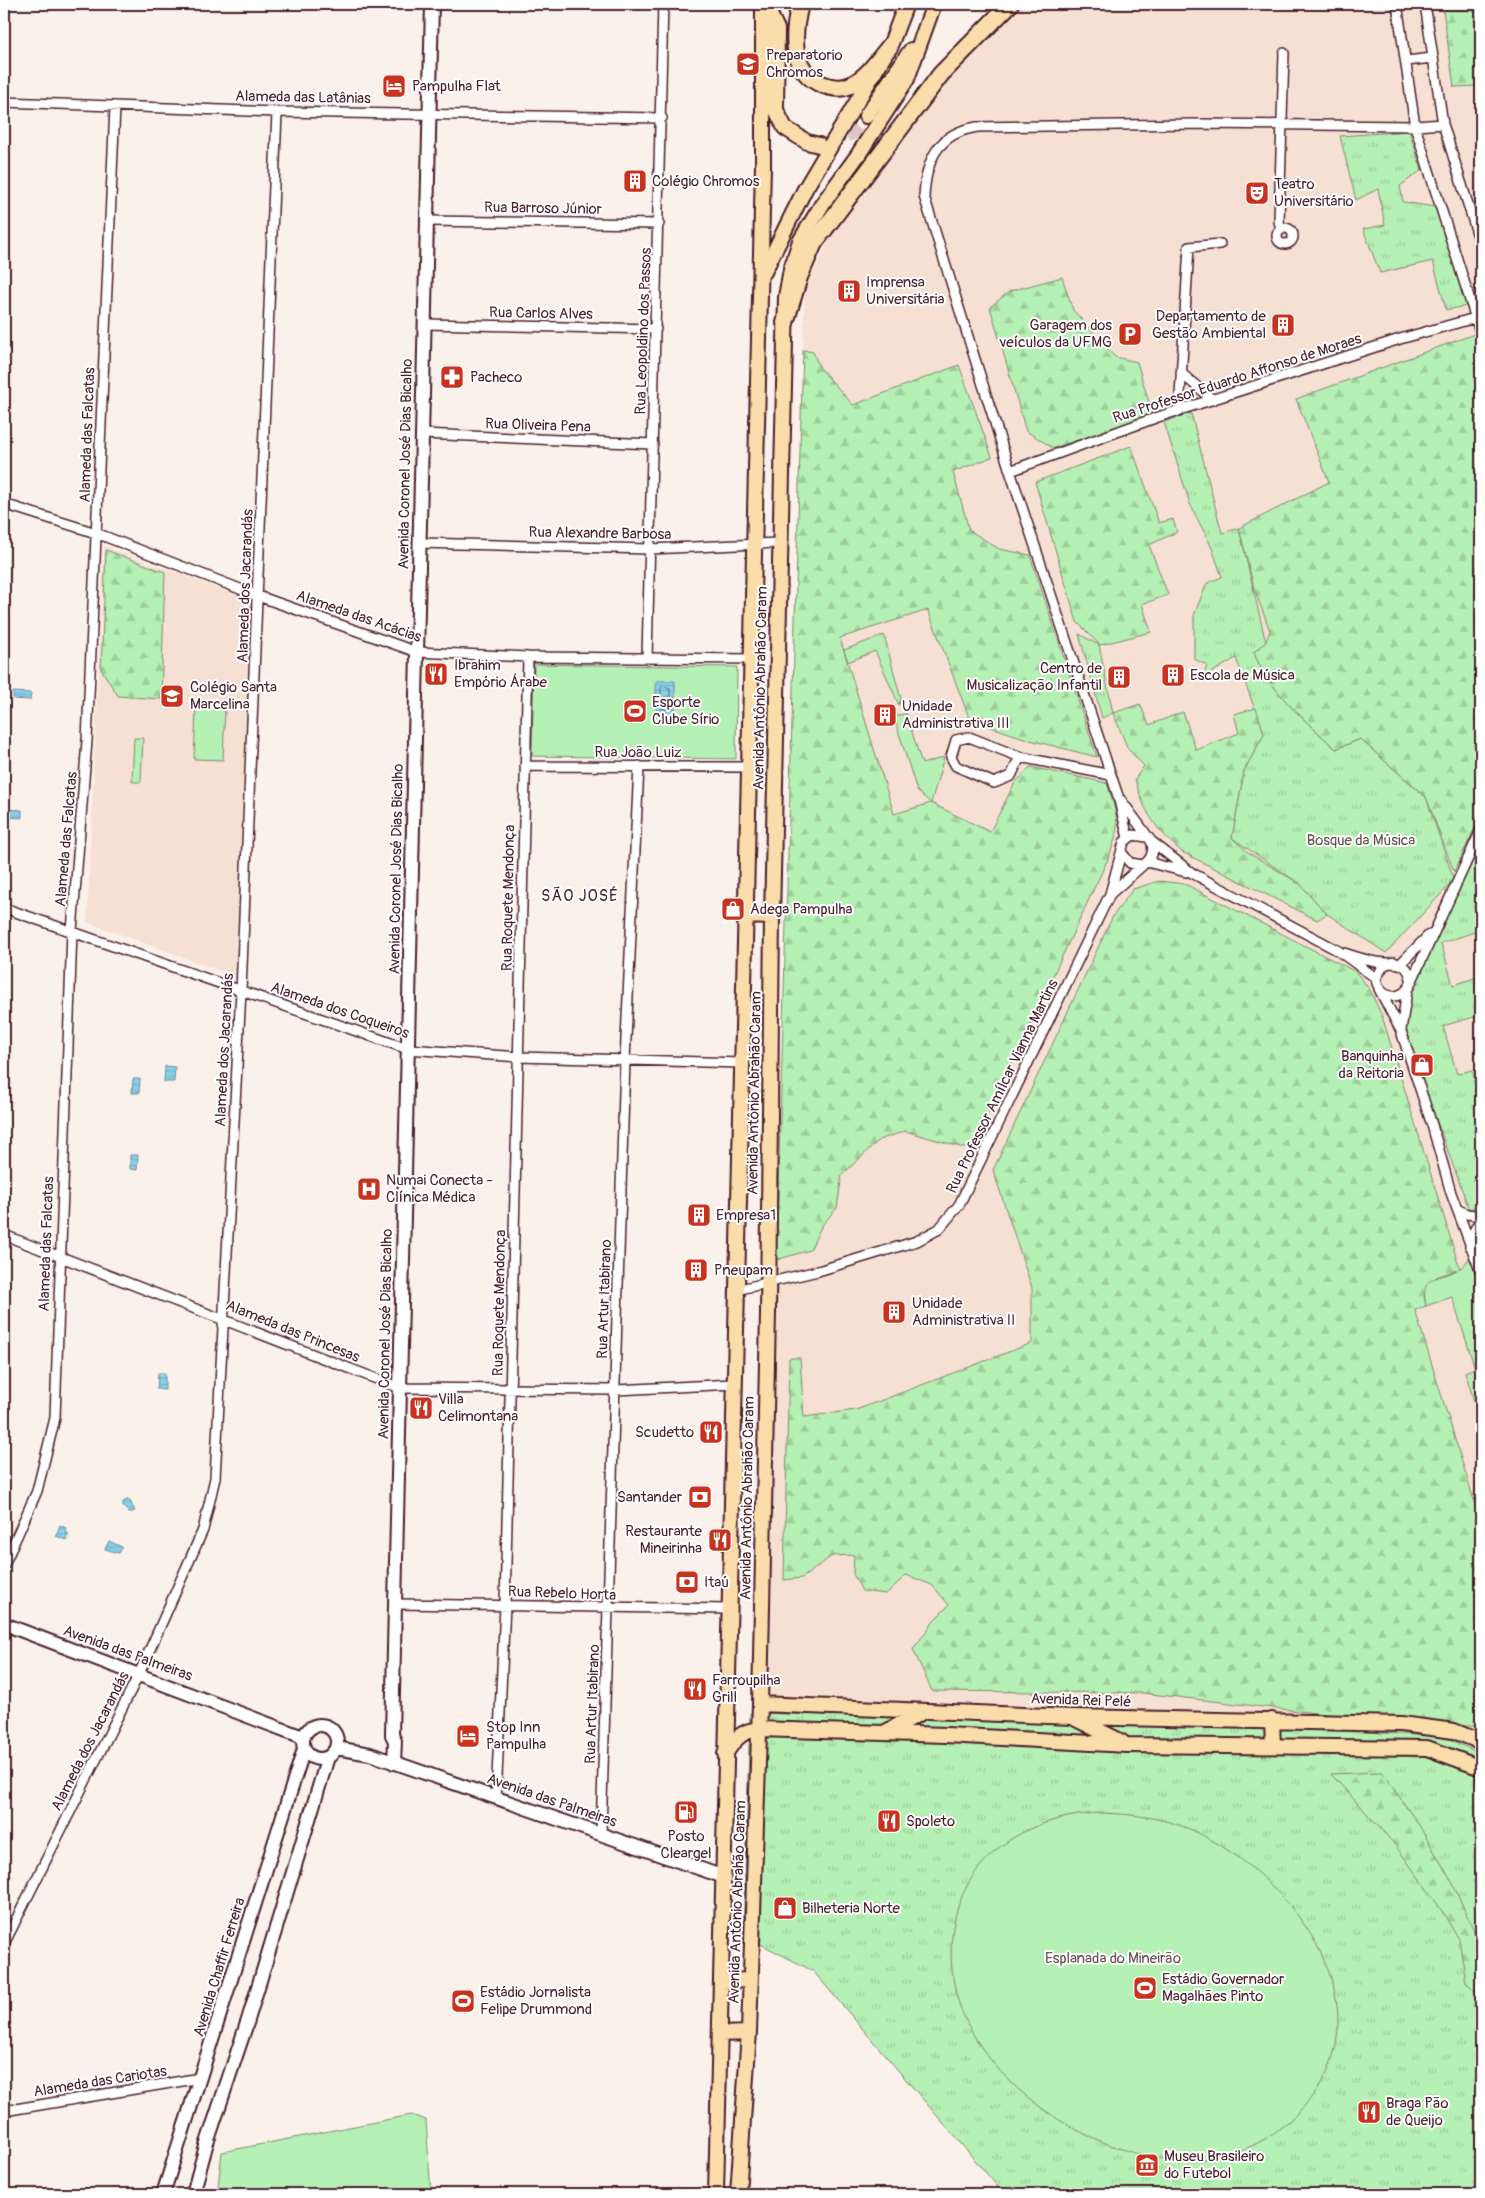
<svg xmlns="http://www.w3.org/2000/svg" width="1485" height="2198" viewBox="0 0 1485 2198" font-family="Pangolin,sans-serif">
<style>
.built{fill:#f6e0d3}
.grass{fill:url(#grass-tufts);stroke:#808870}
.forest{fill:url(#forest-firs);stroke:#808870}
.garden{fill:#b5f0b4;stroke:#808870}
.water{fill:url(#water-rules);stroke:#6f8a9d}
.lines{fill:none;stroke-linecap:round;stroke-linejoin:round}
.shore{stroke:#636677;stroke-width:1}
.primary-tunnel{stroke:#d8c7c5;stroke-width:14;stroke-dasharray:14 7;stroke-linecap:butt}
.street-casing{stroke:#4a1f2b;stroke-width:12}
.secondary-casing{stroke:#4a1f2b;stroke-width:16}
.primary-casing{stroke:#4a1f2b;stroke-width:18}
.highway-casing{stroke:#4a1f2b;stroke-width:20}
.street{stroke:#fff;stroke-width:9}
.secondary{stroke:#fff;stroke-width:12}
.primary{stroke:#faddab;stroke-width:14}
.highway{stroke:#faddab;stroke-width:16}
.labels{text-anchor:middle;stroke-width:4;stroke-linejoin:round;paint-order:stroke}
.poi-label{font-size:15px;fill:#4a1f2b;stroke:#fff;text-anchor:start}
.street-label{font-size:15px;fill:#4a1f2b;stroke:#fff}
.park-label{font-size:15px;fill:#65534d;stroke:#fff}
.neighbourhood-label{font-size:16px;letter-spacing:1px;fill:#4a1f2b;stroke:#fff}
</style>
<defs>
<pattern id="grass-tufts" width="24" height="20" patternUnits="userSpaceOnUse" patternTransform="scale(1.25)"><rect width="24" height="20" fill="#b5f0b4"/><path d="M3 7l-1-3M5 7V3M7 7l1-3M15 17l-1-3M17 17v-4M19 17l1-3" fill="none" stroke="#9dcd9b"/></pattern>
<pattern id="forest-firs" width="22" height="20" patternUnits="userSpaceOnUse" patternTransform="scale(1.25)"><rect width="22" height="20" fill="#b5f0b4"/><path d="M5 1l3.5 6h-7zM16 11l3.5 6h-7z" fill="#9dcd9b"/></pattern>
<pattern id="water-rules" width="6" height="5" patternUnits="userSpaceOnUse" patternTransform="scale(1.25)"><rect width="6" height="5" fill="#88d1e9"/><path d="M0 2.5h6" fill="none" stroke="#77b3c8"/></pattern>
</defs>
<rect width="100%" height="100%" fill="#fbf1eb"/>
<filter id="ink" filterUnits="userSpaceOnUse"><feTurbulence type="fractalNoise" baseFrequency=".02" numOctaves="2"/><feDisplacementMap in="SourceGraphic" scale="10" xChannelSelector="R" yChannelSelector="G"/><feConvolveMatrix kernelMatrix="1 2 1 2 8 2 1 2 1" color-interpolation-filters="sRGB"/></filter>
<g filter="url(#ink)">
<path class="built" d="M1015 4H1481V1727L1454 1731 1401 1724 765 1696 805 288 834 232 877 170 931 98 996 22Z
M104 546 251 600 236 977 87 922Z"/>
<path class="grass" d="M1409 131 1422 170 1400 186 1403 202 1435 207 1466 306 1446 310 1433 261 1380 273 1363 229 1385 225 1378 189 1356 200 1340 136Z
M1191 413 1222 533 1239 528 1266 643 1254 652C1266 688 1308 723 1336 749L1360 739 1426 797 1454 880 1386 953 1327 914 1300 884 1232 838 1244 771 1264 734 1236 658 1203 678 1207 665 1194 659V615L1207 583 1222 577 1212 548 1190 504 1164 422Z
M1079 634 1099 645 1113 713 1102 718Z
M1481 837V930L1441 943 1453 985 1481 976V1015L1443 1026 1457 1074 1472 1070 1481 1100V1206L1469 1209 1403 1029 1410 991Z
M750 1713 1257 1725 1445 1737 1481 1754V2194H1004L813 1971 743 1935Z"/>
<path class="forest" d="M1443 10 1481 11V86L1454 87Z
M1062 277 1073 310 1115 357 1137 362 1153 416 1053 448 1026 431 990 307 1010 291Z
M1480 332 1481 815 1454 872 1426 797 1360 739 1336 749C1308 723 1266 688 1254 652L1265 643 1270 631 1254 588 1239 528 1329 482 1296 399Z
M803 350 813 352 820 368 853 405 959 365 992 457 953 472 969 530 999 549 1030 555 1097 757 1030 740 970 720 928 610 840 638 894 814 931 803 990 832 1014 784 1030 767 1107 783C1118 819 1122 825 1107 861L971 1150 905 1131 879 1140 842 1175 837 1208 822 1225 810 1250 776 1260Z
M1131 446 1159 523 1173 519 1177 532 1149 545 1168 595 1142 604 1151 632 1100 645 1077 622 1035 482Z
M106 550 165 572 161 699 118 696 101 669Z
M1140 704 1149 725 1183 712 1196 750 1239 733 1234 714 1256 708 1264 734 1244 771 1232 838 1249 853 1300 884 1327 914 1317 920 1182 852C1154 827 1145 814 1135 779L1144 766 1128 749 1113 713Z
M1159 881 1185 884 1356 972 1370 990 1382 1016 1460 1269 1436 1277 1424 1295 1426 1306 1415 1310 1481 1523V1726H1429L1142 1693 932 1691 913 1649 937 1617 949 1605 932 1585 906 1575 886 1594 862 1591 853 1574 854 1555 832 1556 802 1578 784 1580 789 1358H800L804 1417 856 1410 1032 1343V1288L993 1170 1113 916 1133 889Z
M1481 1219V1273L1470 1246Z
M1382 1772 1419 1825 1453 1884 1479 1943 1476 1992 1466 1982 1459 1939 1436 1902 1396 1846 1331 1774Z"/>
<path class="garden" d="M884 635 901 699 899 705 875 651 848 662 844 650Z
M534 664 737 667 736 759 532 756Z
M196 707 225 708 223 760 194 759Z
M906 713 922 764 944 757 931 803 917 791 894 717Z
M134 738H143L141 782H132Z
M1473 1253 1481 1273V1424L1465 1372 1475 1368 1452 1297 1426 1306C1419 1271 1440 1282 1460 1268 1465 1265 1469 1258 1473 1253Z
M1099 1813C1134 1814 1169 1818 1200 1834 1302 1885 1399 2024 1290 2120 1261 2146 1229 2159 1191 2160 1104 2162 998 2096 964 2016 955 1998 952 1975 951 1955 950 1866 1017 1817 1099 1813Z
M411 2115 426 2120 431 2194H217L222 2152Z"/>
<path class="water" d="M656 681H675V715H656Z
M13 692 31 693 30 700 13 699Z
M4 809 22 810V818L4 817Z
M165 1066 175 1067 174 1082H164Z
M133 1079H140L139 1093H132Z
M130 1155H138L137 1170 130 1169Z
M158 1373H165V1390L157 1389Z
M129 1499 135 1511 129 1513 123 1507V1502Z
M60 1525 66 1528 65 1532 69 1534 66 1540 56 1536Z
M109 1541 122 1547 119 1553 105 1549Z"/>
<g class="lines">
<path class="shore" d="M663 686 670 688V708L668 710 661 708V688Z"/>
<path class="primary-tunnel" d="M827 143 855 132 866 116"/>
<g class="street-casing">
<path id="street" d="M1397 4 1415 126 1481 335
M1425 4 1443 124 1481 246
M1407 61 1432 58
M4 102 277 112 662 118
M427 221 659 224
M1277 236a8 8 0 1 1 16 0a8 8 0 1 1-16 0Z
M1281 230 1279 221 1284 53
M425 324 656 329
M1181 373 1213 400
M1179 412 1189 247 1220 244
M422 434 653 444
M1010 471 1155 418 1400 339 1475 318
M4 504 96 533 258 596 417 652 528 657 752 659
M420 543 650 549 779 543
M647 659 663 4
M1020 757 1011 776 994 783 956 766 951 757 956 740 969 737 1020 757 1111 775
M525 766 750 767
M1121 800 1151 841 1192 873 1337 950 1376 978
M1128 838 1118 796 1010 471 924 196C926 160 938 133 977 127L1196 124 1415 126 1443 124
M1122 853 1130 863 1143 865C1152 859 1155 851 1151 841
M1147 862 1186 872
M1110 894 1143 865
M4 908 408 1049 518 1057 742 1063
M1344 953C1354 956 1365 960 1376 962 1392 965 1407 958 1411 979
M1394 962 1384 965 1376 978C1378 998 1400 1003 1410 985L1481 830
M1401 963 1429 935
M1379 989 1401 1031 1432 1125 1451 1193 1481 1273
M1401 1030 1407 991
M1457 1209 1467 1214 1481 1216
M4 1235 400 1388 616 1390 734 1384
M1470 1246 1474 1231 1481 1219
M736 1290 818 1271 917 1241 939 1229 959 1205 1110 894 1124 842 1133 835 1147 837
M4 1565 37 1491 55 1418 72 931 87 741 115 106
M396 1604 728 1609
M496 1798 505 1605 528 657
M601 1833 625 1060 639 766
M4 1944 139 1674 203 1530 215 1478 241 991 277 112
M4 2111 200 2078"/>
</g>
<g class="secondary-casing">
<path id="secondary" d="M4 1624 303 1737
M303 1742a17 17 0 1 1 34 0a17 17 0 1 1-34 0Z
M336 1748 370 1754 724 1877
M394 1763 395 1741 392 1735 432 4
M163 2194 304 1749
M193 2194 206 2146 248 2020 328 1757"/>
</g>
<g class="primary-casing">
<path id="primary" d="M765 4 777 29 776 110 785 128 807 142 819 145
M866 116 911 50
M764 272 805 189 890 46 906 4
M746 916 772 917
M760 1704 1073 1717 1401 1724 1454 1731 1481 1742
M1076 1719 1122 1742
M1272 1720 1273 1746
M886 1732 924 1711
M725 1754C735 1739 741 1731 759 1729L946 1735 1127 1745 1427 1748 1481 1768
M721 1981 751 1980
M720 2034 749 2033
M716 2194 763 166V4
M738 2194 749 2032 760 1704 768 1313 772 917 786 297 791 269 800 241 823 203 858 155 907 79 934 4"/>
</g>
<g class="highway-casing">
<path id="highway" d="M800 4C793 32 789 68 819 83 826 86 837 89 845 87 865 82 878 60 890 46
M785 323 799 277 814 243 941 74 1010 4"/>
</g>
<use href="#street" class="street"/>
<use href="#secondary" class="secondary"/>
<use href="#primary" class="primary"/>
<use href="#highway" class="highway"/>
</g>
</g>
<defs>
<g id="school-square" transform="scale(1.25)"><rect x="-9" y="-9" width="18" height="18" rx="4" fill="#c8321e" stroke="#fff"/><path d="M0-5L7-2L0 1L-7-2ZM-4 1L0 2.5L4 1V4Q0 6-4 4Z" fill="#fff"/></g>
<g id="hotel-square" transform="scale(1.25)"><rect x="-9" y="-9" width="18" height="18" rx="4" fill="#c8321e" stroke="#fff"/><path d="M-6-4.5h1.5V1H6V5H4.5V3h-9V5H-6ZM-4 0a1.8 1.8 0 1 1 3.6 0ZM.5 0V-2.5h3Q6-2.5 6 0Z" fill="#fff"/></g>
<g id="building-square" transform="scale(1.25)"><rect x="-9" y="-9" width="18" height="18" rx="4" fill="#c8321e" stroke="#fff"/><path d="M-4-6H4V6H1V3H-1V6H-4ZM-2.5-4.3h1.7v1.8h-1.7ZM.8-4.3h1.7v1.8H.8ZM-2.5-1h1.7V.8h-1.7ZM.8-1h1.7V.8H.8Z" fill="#fff"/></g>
<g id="theatre-square" transform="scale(1.25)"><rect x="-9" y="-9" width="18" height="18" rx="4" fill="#c8321e" stroke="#fff"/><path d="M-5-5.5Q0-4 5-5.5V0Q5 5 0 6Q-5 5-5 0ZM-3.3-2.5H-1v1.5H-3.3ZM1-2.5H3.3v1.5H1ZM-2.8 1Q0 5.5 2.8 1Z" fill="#fff"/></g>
<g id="parking-square" transform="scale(1.25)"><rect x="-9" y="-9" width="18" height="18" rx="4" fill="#c8321e" stroke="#fff"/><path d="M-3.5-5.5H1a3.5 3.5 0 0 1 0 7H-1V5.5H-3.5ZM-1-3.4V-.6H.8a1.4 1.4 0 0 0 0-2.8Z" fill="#fff"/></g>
<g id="pharmacy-square" transform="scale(1.25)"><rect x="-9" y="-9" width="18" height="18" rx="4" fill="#c8321e" stroke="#fff"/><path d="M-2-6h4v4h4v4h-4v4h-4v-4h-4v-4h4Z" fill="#fff"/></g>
<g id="restaurant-square" transform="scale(1.25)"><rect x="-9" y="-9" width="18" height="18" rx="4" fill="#c8321e" stroke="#fff"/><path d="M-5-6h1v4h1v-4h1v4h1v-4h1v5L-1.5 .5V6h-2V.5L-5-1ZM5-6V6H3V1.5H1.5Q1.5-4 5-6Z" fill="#fff"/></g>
<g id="stadium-square" transform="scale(1.25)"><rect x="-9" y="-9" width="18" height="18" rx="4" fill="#c8321e" stroke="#fff"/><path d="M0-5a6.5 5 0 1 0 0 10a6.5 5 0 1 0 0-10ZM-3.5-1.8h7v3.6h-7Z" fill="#fff"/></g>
<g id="shop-square" transform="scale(1.25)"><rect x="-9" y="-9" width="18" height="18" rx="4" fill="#c8321e" stroke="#fff"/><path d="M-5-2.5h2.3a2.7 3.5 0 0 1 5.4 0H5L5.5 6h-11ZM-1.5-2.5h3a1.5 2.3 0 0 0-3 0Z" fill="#fff"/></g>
<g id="hospital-square" transform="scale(1.25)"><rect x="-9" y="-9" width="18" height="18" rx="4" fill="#c8321e" stroke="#fff"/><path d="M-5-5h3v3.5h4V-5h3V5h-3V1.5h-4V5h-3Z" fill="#fff"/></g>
<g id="bank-square" transform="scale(1.25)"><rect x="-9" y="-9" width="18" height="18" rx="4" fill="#c8321e" stroke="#fff"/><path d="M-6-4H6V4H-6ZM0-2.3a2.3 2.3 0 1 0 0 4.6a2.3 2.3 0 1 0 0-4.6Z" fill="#fff"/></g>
<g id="fuel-square" transform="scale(1.25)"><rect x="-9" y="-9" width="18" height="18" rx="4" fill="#c8321e" stroke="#fff"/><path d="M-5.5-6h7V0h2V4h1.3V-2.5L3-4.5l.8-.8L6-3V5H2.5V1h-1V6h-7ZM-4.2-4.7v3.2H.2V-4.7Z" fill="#fff"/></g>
<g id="museum-square" transform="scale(1.25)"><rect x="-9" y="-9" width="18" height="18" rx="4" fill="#c8321e" stroke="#fff"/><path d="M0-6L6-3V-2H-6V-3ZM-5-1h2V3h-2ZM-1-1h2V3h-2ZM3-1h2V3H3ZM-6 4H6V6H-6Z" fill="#fff"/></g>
</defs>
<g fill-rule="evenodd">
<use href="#school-square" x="748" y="64"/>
<use href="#hotel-square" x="394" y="86"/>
<use href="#building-square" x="635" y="181"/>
<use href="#theatre-square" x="1257" y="193"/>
<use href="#building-square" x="849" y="291"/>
<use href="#building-square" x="1283" y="325"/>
<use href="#parking-square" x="1130" y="334"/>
<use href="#pharmacy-square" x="452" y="377"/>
<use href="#restaurant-square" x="436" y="674"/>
<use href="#building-square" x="1173" y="675"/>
<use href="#building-square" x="1119" y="677"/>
<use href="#school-square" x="172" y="696"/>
<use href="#stadium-square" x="635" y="711"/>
<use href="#building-square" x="885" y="715"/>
<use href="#shop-square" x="733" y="909"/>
<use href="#shop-square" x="1422" y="1065"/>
<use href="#hospital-square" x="369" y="1189"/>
<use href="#building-square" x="699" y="1215"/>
<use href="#building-square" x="696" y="1270"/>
<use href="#building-square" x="894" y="1312"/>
<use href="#restaurant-square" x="421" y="1408"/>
<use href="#restaurant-square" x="711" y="1432"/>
<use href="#bank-square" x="700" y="1497"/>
<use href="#restaurant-square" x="720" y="1540"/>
<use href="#bank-square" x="687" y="1582"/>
<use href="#restaurant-square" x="695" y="1689"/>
<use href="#hotel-square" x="468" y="1736"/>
<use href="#fuel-square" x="686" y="1812"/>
<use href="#restaurant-square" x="889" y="1821"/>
<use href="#shop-square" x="785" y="1908"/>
<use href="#stadium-square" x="1145" y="1988"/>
<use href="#stadium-square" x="463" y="2001"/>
<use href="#restaurant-square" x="1369" y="2112"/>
<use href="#museum-square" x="1147" y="2165"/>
</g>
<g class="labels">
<g class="poi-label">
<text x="766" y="60">Preparatorio<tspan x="766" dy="17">Chromos</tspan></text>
<text x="412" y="91">Pampulha Flat</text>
<text x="652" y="186">Colégio Chromos</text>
<text x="1274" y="189">Teatro<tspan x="1274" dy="17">Universitário</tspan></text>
<text x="866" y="287">Imprensa<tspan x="866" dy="17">Universitária</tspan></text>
<text x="1266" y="321" text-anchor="end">Departamento de<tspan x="1266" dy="17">Gestão Ambiental</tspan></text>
<text x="1112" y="330" text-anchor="end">Garagem dos<tspan x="1112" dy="17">veículos da UFMG</tspan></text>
<text x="470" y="382">Pacheco</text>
<text x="454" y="670">Ibrahim<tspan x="454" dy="17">Empório Árabe</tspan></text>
<text x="1102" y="673" text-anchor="end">Centro de<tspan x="1102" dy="17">Musicalização Infantil</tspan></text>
<text x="1190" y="680">Escola de Música</text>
<text x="190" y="692">Colégio Santa<tspan x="190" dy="17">Marcelina</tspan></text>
<text x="652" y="707">Esporte<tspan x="652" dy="17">Clube Sírio</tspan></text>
<text x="902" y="711">Unidade<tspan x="902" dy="17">Administrativa III</tspan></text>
<text x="750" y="914">Adega Pampulha</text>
<text x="1404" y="1061" text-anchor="end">Banquinha<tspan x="1404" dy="17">da Reitoria</tspan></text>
<text x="386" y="1185">Numai Conecta -<tspan x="386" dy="17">Clínica Médica</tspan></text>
<text x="716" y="1220">Empresa1</text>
<text x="714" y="1275">Pneupam</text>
<text x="912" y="1308">Unidade<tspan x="912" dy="17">Administrativa II</tspan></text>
<text x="438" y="1404">Villa<tspan x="438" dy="17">Celimontana</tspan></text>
<text x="694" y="1437" text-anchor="end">Scudetto</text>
<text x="682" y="1502" text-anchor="end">Santander</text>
<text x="702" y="1536" text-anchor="end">Restaurante<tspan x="702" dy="17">Mineirinha</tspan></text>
<text x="704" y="1587">Itaú</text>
<text x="712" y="1685">Farroupilha<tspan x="712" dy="17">Grill</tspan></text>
<text x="486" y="1732">Stop Inn<tspan x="486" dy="17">Pampulha</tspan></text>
<text x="906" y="1826">Spoleto</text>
<text x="686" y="1841" text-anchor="middle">Posto<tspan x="686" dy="17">Cleargel</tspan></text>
<text x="802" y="1913">Bilheteria Norte</text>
<text x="1162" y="1984">Estádio Governador<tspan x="1162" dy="17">Magalhães Pinto</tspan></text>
<text x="480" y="1997">Estádio Jornalista<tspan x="480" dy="17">Felipe Drummond</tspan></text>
<text x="1386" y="2108">Braga Pão<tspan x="1386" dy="17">de Queijo</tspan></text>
<text x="1164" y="2161">Museu Brasileiro<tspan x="1164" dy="17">do Futebol</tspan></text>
</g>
<g class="street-label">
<text transform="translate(303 97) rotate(1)" y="5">Alameda das Latânias</text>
<text transform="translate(543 208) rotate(1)" y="5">Rua Barroso Júnior</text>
<text transform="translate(541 313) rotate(1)" y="5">Rua Carlos Alves</text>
<text transform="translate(643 331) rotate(-88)" y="5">Rua Leopoldino dos Passos</text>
<text transform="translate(1237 378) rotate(-18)" y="5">Rua Professor Eduardo Affonso de Moraes</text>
<text transform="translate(538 425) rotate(2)" y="5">Rua Oliveira Pena</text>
<text transform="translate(87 435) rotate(-88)" y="5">Alameda das Falcatas</text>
<text transform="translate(405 464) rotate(-89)" y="5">Avenida Coronel José Dias Bicalho</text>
<text transform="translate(600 533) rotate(1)" y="5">Rua Alexandre Barbosa</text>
<text transform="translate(245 586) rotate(-88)" y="5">Alameda dos Jacarandás</text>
<text transform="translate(359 616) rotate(19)" y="5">Alameda das Acácias</text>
<text transform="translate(760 688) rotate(-89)" y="5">Avenida Antônio Abrahão Caram</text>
<text x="638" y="757">Rua João Luiz</text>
<text transform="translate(66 839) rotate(-85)" y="5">Alameda das Falcatas</text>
<text transform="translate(396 869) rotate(-89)" y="5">Avenida Coronel José Dias Bicalho</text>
<text transform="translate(508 898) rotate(-89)" y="5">Rua Roquete Mendonça</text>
<text transform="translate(340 1010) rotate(19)" y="5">Alameda dos Coqueiros</text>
<text transform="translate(224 1050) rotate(-87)" y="5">Alameda dos Jacarandás</text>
<text transform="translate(1002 1086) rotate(-64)" y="5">Rua Professor Amílcar Vianna Martins</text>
<text transform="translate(754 1093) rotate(-89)" y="5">Avenida Antônio Abrahão Caram</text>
<text transform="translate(46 1244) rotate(-88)" y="5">Alameda das Falcatas</text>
<text transform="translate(604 1299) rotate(-88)" y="5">Rua Artur Itabirano</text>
<text transform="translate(499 1303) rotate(-89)" y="5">Rua Roquete Mendonça</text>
<text transform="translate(293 1331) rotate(22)" y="5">Alameda das Princesas</text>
<text transform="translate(385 1334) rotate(-89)" y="5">Avenida Coronel José Dias Bicalho</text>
<text transform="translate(747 1498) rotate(-89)" y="5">Avenida Antônio Abrahão Caram</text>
<text transform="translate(562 1593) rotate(2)" y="5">Rua Rebelo Horta</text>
<text transform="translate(128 1653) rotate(20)" y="5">Avenida das Palmeiras</text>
<text transform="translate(1081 1700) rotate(2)" y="5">Avenida Rei Pelé</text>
<text transform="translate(592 1704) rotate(-88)" y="5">Rua Artur Itabirano</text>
<text transform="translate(90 1741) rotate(-63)" y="5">Alameda dos Jacarandás</text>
<text transform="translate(552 1800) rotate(19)" y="5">Avenida das Palmeiras</text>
<text transform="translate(737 1902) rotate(-88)" y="5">Avenida Antônio Abrahão Caram</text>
<text transform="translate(219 1967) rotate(-73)" y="5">Avenida Chaffir Ferreira</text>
<text transform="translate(100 2081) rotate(-9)" y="5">Alameda das Cariotas</text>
</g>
<g class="park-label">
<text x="1361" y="845">Bosque da Música</text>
<text x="1113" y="1963">Esplanada do Mineirão</text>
</g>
<g class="neighbourhood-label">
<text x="580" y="901">SÃO JOSÉ</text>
</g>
</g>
<rect width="1485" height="2198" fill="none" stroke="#fff" stroke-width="20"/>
<rect x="10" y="10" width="1465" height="2178" fill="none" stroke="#4a1f2b" stroke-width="2" filter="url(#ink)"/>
</svg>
